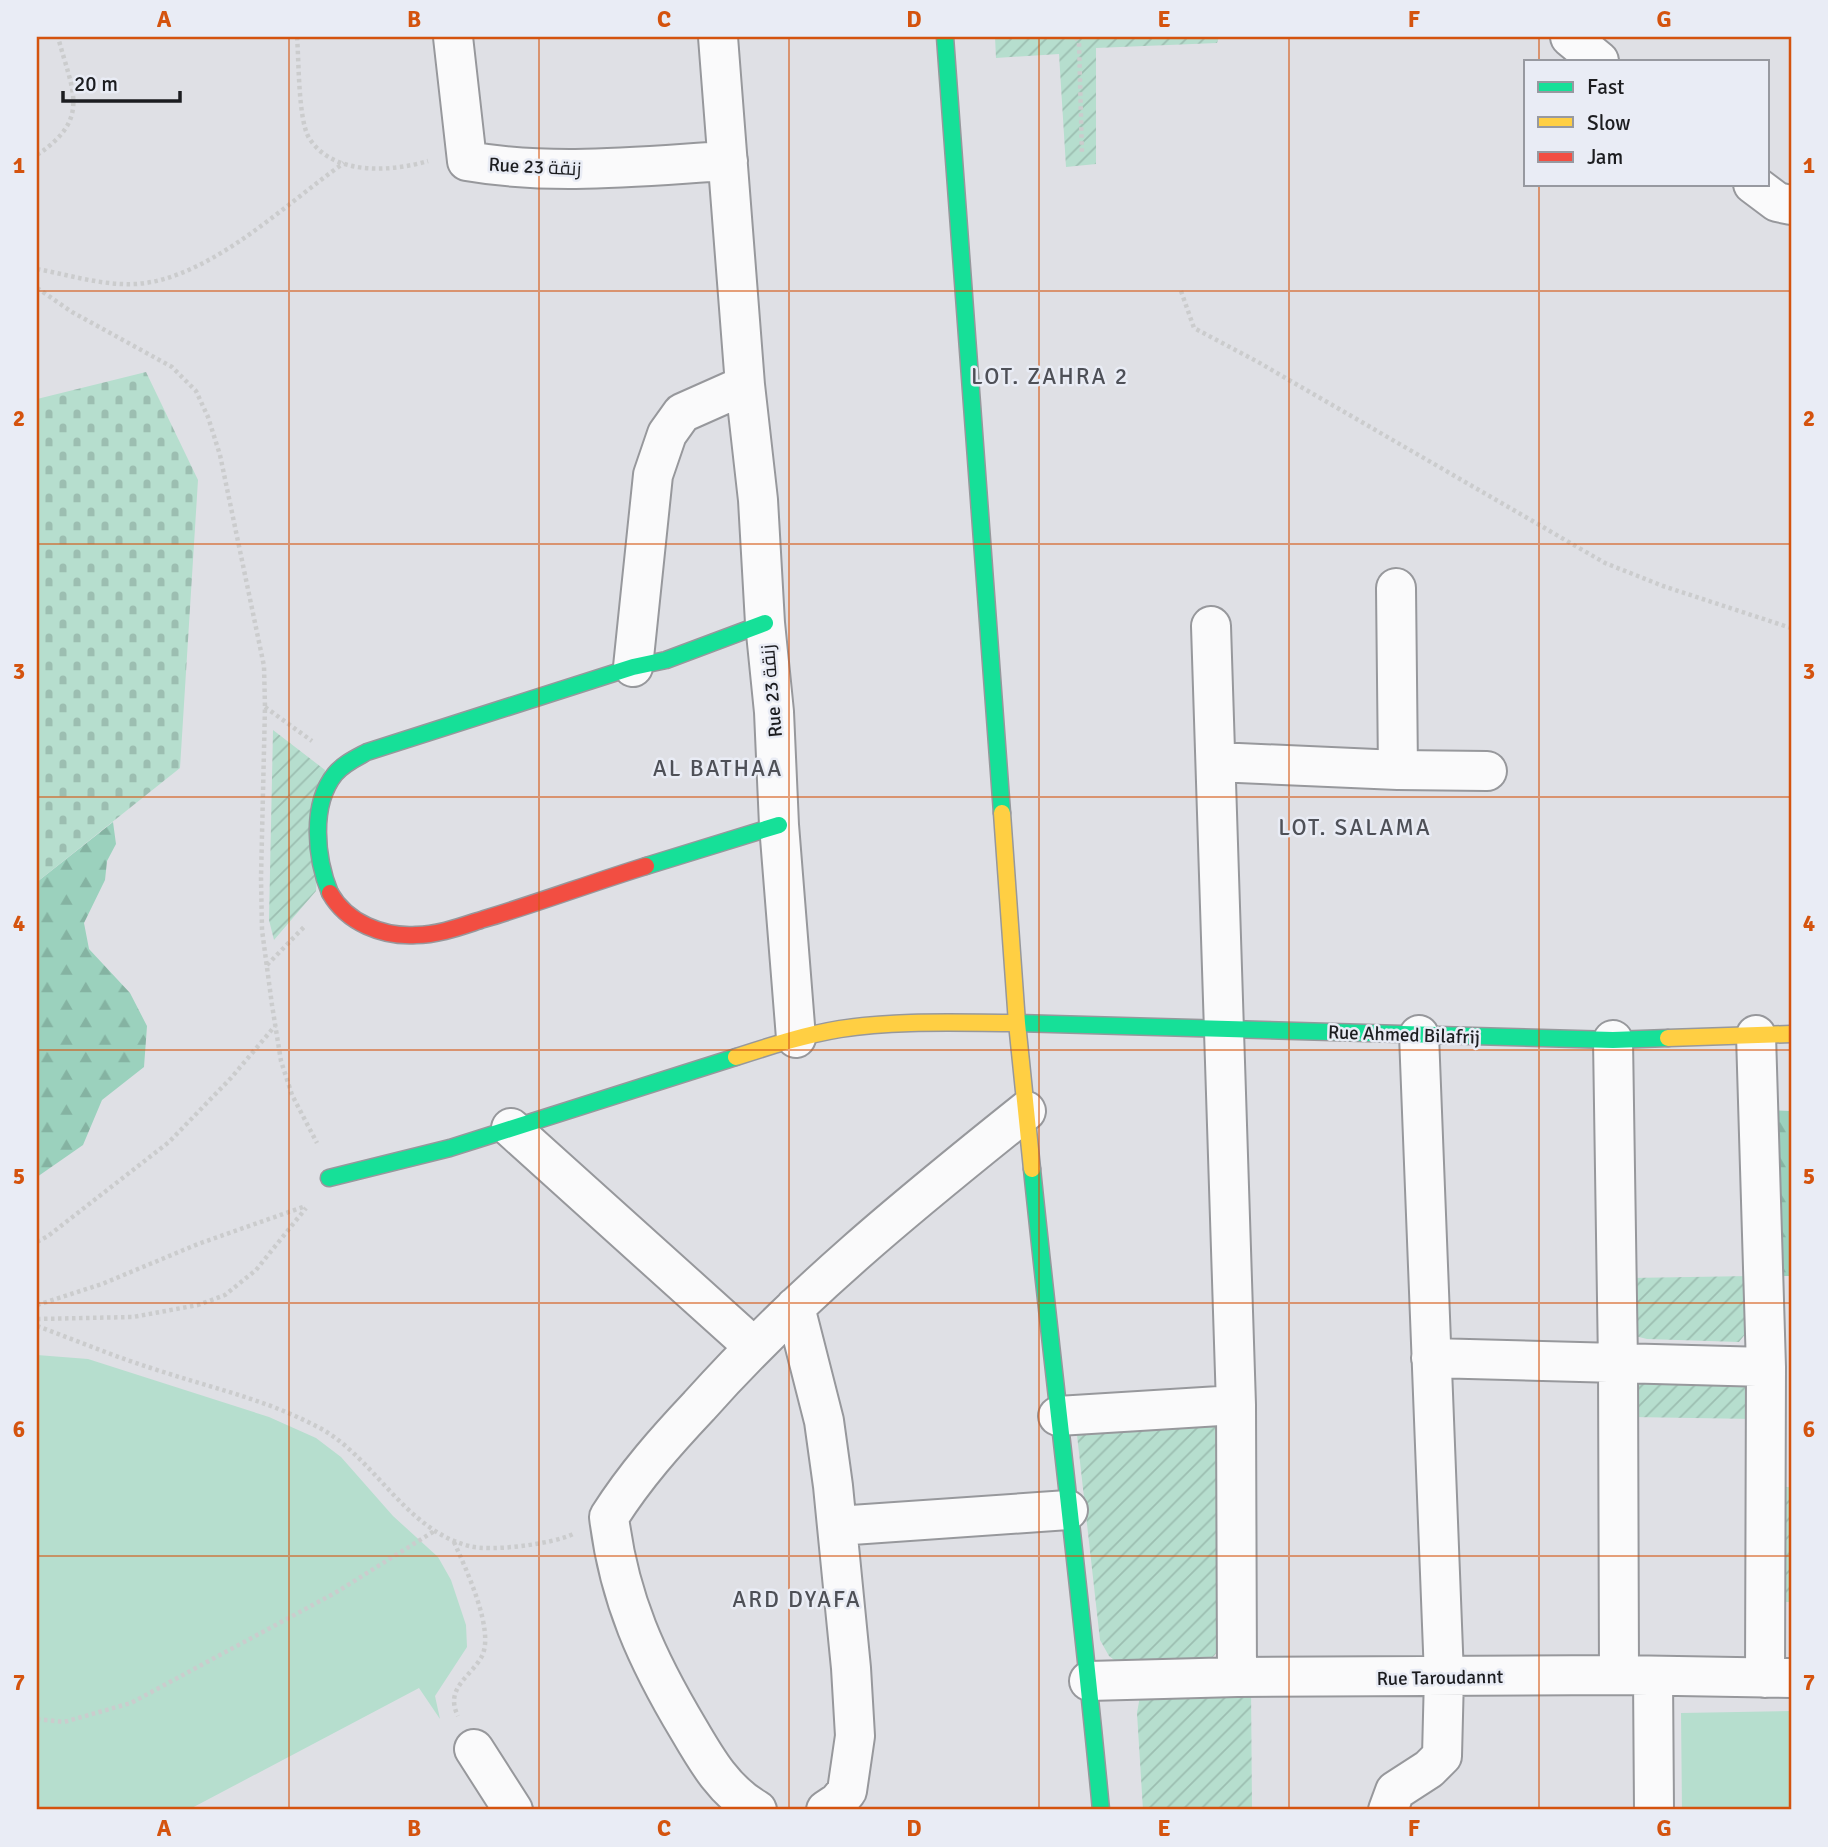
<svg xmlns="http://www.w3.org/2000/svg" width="1828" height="1847" viewBox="0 0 1828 1847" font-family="Signika,Cairo,sans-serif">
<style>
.grass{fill:#b6dece}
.forest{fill:url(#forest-firs)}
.cemetery{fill:url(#cemetery-stones)}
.garden{fill:url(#garden-furrows)}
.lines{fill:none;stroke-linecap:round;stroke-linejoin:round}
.street-casing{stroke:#97989c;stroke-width:42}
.fast-casing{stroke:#97989c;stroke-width:19}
.slow-casing{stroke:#97989c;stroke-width:19}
.jam-casing{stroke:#97989c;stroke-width:19}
.path{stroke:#cbcccd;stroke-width:4.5;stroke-dasharray:3.5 3.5;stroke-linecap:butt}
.street{stroke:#fafafb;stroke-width:38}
.fast{stroke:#16e098;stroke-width:16}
.slow{stroke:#ffcf43;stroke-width:16}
.jam{stroke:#f24e42;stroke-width:16}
.grid{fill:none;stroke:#d4530e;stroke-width:2;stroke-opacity:0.55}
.labels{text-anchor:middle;stroke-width:5;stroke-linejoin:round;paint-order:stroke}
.street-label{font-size:19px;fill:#1c1d20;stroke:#e9ecf5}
.quarter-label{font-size:23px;letter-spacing:2px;fill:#4e5057;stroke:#e9ecf5}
.neatline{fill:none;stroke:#d4530e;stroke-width:2.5}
.grid-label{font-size:23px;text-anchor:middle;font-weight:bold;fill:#d4530e}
</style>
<defs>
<pattern id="forest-firs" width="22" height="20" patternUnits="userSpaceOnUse" patternTransform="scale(1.75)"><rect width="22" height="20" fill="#9bd1bd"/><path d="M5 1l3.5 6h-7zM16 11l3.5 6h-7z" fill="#85b3a2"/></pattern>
<pattern id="cemetery-stones" width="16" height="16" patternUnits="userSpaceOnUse" patternTransform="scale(1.75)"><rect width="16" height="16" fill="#b6dece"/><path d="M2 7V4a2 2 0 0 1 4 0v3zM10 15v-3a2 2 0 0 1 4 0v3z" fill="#9cbeb1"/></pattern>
<pattern id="garden-furrows" width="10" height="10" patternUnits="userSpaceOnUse" patternTransform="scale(1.75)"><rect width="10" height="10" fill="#b6dece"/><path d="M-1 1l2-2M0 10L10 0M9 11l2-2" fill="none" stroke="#9cbeb1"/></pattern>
</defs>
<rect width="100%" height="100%" fill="#dfe0e5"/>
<path class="grass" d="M37 1355 88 1359 269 1417 316 1438 341 1457 393 1516 438 1557 451 1580 466 1625 467 1647 435 1696 440 1719 419 1688 188 1810H37Z
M1791 1711V1810H1682L1681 1713Z"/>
<path class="forest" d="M113 822 116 844 107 861 105 880 84 923 89 949 130 993 147 1026 144 1067 102 1100 83 1145 37 1177V882Z
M1768 1110 1791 1111V1276H1775Z"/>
<path class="cemetery" d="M146 372 198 480 180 768 37 882V399Z"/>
<path class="garden" d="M995 37H1219L1217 43 1096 48V164L1066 167 1059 54 996 58Z
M273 730 325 770 316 891 274 940 269 920Z
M1751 1276 1750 1328 1739 1342 1647 1339 1635 1336 1629 1278Z
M1633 1373 1755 1377 1754 1419 1632 1417Z
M1221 1419 1219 1649 1214 1656 1207 1661 1121 1665 1109 1656 1100 1640 1076 1426Z
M1774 1487H1791V1602H1774Z
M1251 1685 1252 1810H1143L1137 1713 1140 1696Z"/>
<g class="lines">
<g class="street-casing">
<path id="street" d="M453 37 467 161C553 176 641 166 728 161
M718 37 745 385 758 500 765 623 774 712 779 825 796 1038
M1570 37 1599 61
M1753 184 1777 202 1791 205
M1211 626 1236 1405 1237 1677
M633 667 653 475 667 434 682 413 745 385
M1216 762 1398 770 1396 588
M1398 770 1487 771
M1756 1035 1766 1367 1765 1678
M1613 1040 1618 1364 1619 1675
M511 1128 754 1347
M795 1307 824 1421 833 1486 851 1668 855 1736 847 1791 838 1802 826 1810
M1431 1358 1766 1367
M1058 1416 1236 1405
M837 1526 1068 1510
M1653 1676 1654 1810
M1089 1681 1237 1677 1619 1675 1791 1678
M474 1749 513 1810
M757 1810C725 1792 707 1761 689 1730 647 1660 619 1599 609 1517 635 1476 666 1441 699 1406 797 1296 911 1203 1026 1111
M1388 1810 1395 1791 1429 1769 1442 1756 1444 1676 1419 1035"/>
</g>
<g class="fast-casing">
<path id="fast" d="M945 37 1002 813
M646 866 779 825
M330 893C316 859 310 805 335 774 343 764 356 758 367 752L633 667 666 660 765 623
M1017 1023 1613 1040 1668 1038
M1032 1169C1054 1382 1081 1596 1101 1810
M329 1178 450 1148 736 1057"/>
</g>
<g class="slow-casing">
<path id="slow" d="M1002 813 1017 1023 1032 1169
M1668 1038 1791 1034
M736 1057C770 1046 804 1035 840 1029 898 1020 959 1023 1017 1023"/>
</g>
<g class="jam-casing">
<path id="jam" d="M330 893C347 923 383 937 416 935 439 935 462 926 484 919 538 903 591 883 646 866"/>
</g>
<path class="path" d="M297 37C299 60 298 119 309 138 333 176 391 172 428 161
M1076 37 1079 43 1082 155
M37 155C92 118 72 91 58 37
M37 269C64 274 94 283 122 284 200 289 282 206 344 163
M37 288 72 312 172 367 196 391 208 417 220 455 264 666 265 707 261 878 262 930 272 1005 281 1061 292 1095 317 1143
M1181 291 1194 328 1258 362 1605 563 1663 586 1791 628
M265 707 312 741
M267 965 305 926
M37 1242 48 1236 169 1142 231 1078 275 1026
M37 1305 102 1284 198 1244 303 1207
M37 1319 133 1317 198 1305 225 1295 256 1270 306 1208
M37 1326C75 1340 113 1356 151 1368 208 1387 262 1398 316 1426 374 1455 403 1529 469 1546 491 1552 553 1544 573 1534
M454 1542C465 1567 495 1630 482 1656 471 1677 444 1688 458 1716
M37 1719 64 1722 131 1703 335 1593 436 1530"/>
<use href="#street" class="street"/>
<use href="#fast" class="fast"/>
<use href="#slow" class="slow"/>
<use href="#jam" class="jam"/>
</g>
<path class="grid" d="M289 37V1810M539 37V1810M789 37V1810M1039 37V1810M1289 37V1810M1539 37V61M1539 184V1810M37 291H1791M37 544H1791M37 797H1791M37 1050H1791M37 1303H1791M37 1556H1791"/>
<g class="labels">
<g class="street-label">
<text transform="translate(535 166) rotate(3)" y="7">Rue 23 زنقة</text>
<text transform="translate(771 691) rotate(-95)" y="7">Rue 23 زنقة</text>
<text transform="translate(1404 1034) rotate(2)" y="7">Rue Ahmed Bilafrij</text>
<text transform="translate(1440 1677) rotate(-1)" y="7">Rue Taroudannt</text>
</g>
<g class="quarter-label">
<text x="1050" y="384">LOT. ZAHRA 2</text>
<text x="718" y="776">AL BATHAA</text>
<text x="1355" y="835">LOT. SALAMA</text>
<text x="797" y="1607">ARD DYAFA</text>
</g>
</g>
<rect width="1828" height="1847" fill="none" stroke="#e9ecf5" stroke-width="77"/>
<rect x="1524" y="60" width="245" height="126" fill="#e9ecf5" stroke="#9799a0" stroke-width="2"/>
<rect x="1538" y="82" width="35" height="10" fill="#16e098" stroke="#9799a0" stroke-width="2"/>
<text x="1587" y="94" font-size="21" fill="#1c1d20">Fast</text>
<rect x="1538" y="117" width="35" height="10" fill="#ffcf43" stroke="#9799a0" stroke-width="2"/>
<text x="1587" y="130" font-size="21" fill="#1c1d20">Slow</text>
<rect x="1538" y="152" width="35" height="10" fill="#f24e42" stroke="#9799a0" stroke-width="2"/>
<text x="1587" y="164" font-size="21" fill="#1c1d20">Jam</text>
<path d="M63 91v10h117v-10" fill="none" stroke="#1c1d20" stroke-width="3.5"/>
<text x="74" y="91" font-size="21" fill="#1c1d20" stroke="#e9ecf5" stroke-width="5" paint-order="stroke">20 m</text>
<rect x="38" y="38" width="1752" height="1770" class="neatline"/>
<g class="grid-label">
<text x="164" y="27">A</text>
<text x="414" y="27">B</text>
<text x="664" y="27">C</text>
<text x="914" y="27">D</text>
<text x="1164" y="27">E</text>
<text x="1414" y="27">F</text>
<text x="1664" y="27">G</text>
<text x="19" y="173">1</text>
<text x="1809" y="173">1</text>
<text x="19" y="426">2</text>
<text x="1809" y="426">2</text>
<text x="19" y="679">3</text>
<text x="1809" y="679">3</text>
<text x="19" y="931">4</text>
<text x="1809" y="931">4</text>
<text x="19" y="1184">5</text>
<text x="1809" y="1184">5</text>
<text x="19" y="1437">6</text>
<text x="1809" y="1437">6</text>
<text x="19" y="1690">7</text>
<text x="1809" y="1690">7</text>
<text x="164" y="1836">A</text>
<text x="414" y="1836">B</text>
<text x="664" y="1836">C</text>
<text x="914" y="1836">D</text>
<text x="1164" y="1836">E</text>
<text x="1414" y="1836">F</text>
<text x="1664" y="1836">G</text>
</g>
</svg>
